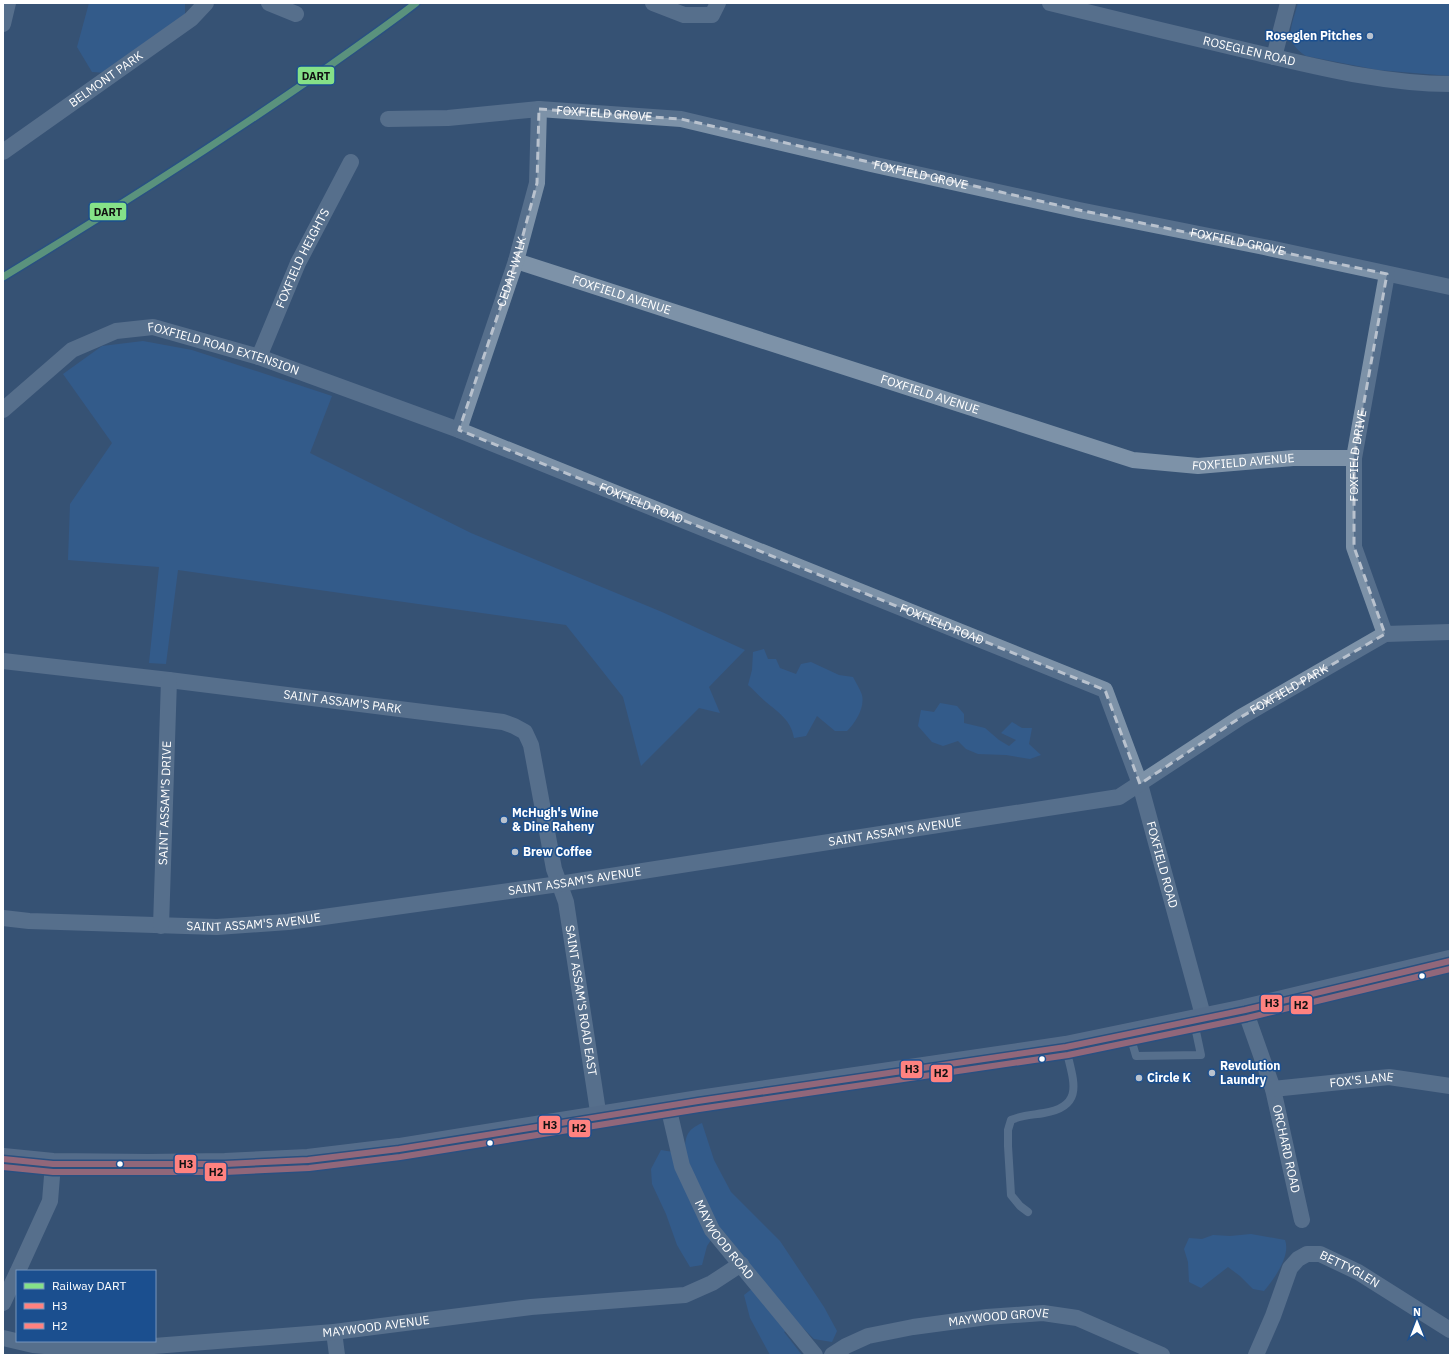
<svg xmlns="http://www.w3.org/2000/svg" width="1453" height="1358" viewBox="0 0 1453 1358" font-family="'IBM Plex Sans',sans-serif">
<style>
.green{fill:#2f66a5}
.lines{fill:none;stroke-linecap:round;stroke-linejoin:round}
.lane{stroke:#7d92a8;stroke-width:8}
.street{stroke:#7d92a8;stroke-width:16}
.secondary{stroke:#798da4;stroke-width:22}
.bus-1-casing{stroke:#1b4f8f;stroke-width:9}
.bus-2-casing{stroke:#1b4f8f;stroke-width:9}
.bus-1{stroke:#ff8280;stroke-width:6}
.bus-2{stroke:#ff8280;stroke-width:6}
.rail-1-casing{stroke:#1b4f8f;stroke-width:10}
.rail-1{stroke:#85e188;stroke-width:7}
.marked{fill:none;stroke:#b9c2ce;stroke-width:3;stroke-dasharray:8 5;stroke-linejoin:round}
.poi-dot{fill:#b9c2ce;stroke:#1b4f8f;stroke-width:1.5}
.bus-dot{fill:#fff;stroke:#1b4f8f;stroke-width:1.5}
.labels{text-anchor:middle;stroke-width:3;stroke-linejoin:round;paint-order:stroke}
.poi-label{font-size:12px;font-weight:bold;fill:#fff;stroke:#1b4f8f;text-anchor:start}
.street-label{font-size:12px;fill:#fff;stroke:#1b4f8f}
.line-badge{stroke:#1b4f8f;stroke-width:1.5}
.pale-badge-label{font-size:11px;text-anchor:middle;font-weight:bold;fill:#111}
</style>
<rect width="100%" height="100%" fill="#365274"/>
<path class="green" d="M89 3H185V14L107 73 92 72 77 47Z
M1298 3H1450V76L1378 70 1306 56C1282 41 1292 26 1298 3Z
M143 341 192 350 332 396 310 453 471 533 662 612 745 650 709 687 720 713 699 708 641 766 623 697 566 625 178 570 166 664 149 663 159 567 68 560 70 504 112 443 63 374 102 346Z
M764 649 768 659H776L780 668 796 674 801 664 811 662 839 675 853 677C856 683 860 689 862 695 865 708 855 723 847 731H835L817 716 806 736 794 738C791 720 779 713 766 702 760 697 754 690 748 685L752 670 753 652Z
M940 703 957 706 964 714V723L985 728 999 740 1009 746 1016 740 1001 733 1012 722 1022 728H1032L1029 744 1041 755 1030 759 1006 755 978 754 966 749 958 741 943 746 932 742 918 726 921 710 934 712Z
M702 1123 714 1160 731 1192 780 1241 824 1307 837 1331 832 1342 814 1339 798 1323 784 1332 802 1355H770L750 1318 744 1295 763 1280 711 1240 707 1246 702 1265 690 1267 677 1245 666 1214 652 1184 651 1169 661 1150 685 1154C685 1137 686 1130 702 1123Z
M1251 1234 1285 1240C1291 1256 1274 1279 1264 1291L1253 1289 1240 1276 1228 1267 1201 1288 1189 1282 1188 1262 1184 1249 1189 1238 1202 1239 1213 1235 1230 1236Z"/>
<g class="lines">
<path class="lane" d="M1130 1035 1136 1056 1201 1055 1194 1022
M1028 1212 1020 1206 1011 1195 1008 1146V1130L1011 1120C1022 1115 1033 1115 1044 1113 1087 1106 1072 1078 1066 1048"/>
<g class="street">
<path d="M269 3 296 14"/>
<path d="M653 3 684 15H712L718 3"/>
<path id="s1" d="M1050 3C1118 20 1185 36 1253 52 1318 67 1383 84 1450 84"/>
<path d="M3 24 8 3"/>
<path d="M1274 57 1288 3"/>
<path id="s2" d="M388 119 448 118 539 109 681 119 871 164 1079 210 1264 247 1450 287"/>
<path id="s3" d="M3 152 191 19 206 3"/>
<path id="s4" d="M516 261 1133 460 1198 466 1293 458H1354"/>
<path id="s5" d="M259 357 298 263 351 162"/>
<path id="s6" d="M3 410 72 350 116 331 153 327 259 357 459 430 1105 690 1140 784 1204 1019"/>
<path id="s7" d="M459 430 516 261 537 183 539 109"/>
<path id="s8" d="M1385 634 1354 547V458L1387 274"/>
<path id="s9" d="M3 661 169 680 503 722 514 726 525 732 531 745 554 869 566 902 599 1118"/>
<path id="s10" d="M3 918 29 921 217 927 288 922 559 884 1119 797 1241 717 1385 634 1450 632"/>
<path id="s11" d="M161 926 169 680"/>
<path id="s12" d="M1245 1010 1273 1089 1302 1220"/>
<path id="s13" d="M1273 1089 1389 1077 1450 1086"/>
<path id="s14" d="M668 1106 682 1166 712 1230 815 1355"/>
<path d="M18 1271 50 1201 53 1164"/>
<path d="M3 1303 17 1273"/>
<path d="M334 1332 337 1355"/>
<path id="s15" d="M3 1338 33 1345 91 1350 154 1346 334 1332 531 1307 685 1295 712 1283 741 1264"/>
<path id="s16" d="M832 1355 846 1346 868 1336 913 1327 987 1317 1043 1313 1077 1318 1162 1355"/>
<path id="s17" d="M1256 1355 1273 1316 1290 1268 1298 1259 1307 1254H1320L1358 1272 1450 1330"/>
</g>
<path class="secondary" d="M3 1159 53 1164 148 1165 225 1164 308 1160 399 1149 698 1101 1066 1047 1245 1010 1450 961"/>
<g class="bus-1-casing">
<path id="bus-1" d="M3 1159 53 1164H225L308 1160 399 1149 698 1101 1066 1047 1245 1010 1450 961"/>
</g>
<g class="bus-2-casing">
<path id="bus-2" d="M3 1167 53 1172H225L309 1168 400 1157 699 1109 1068 1055 1247 1018 1450 969"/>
</g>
<use href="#bus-1" class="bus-1"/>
<use href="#bus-2" class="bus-2"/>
<g class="rail-1-casing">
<path id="rail-1" d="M3 277C110 212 215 145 318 74 351 50 384 28 416 3"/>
</g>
<use href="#rail-1" class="rail-1"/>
</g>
<path d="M0 0H1453V1358H0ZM539 109 681 119 1079 210 1387 274 1354 458V547L1385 634 1241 717 1140 784 1105 690 459 430 516 261 537 183Z" fill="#365274" fill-opacity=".55" fill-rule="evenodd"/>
<path class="marked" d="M539 109 681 119 1079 210 1387 274 1354 458V547L1385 634 1241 717 1140 784 1105 690 459 430 516 261 537 183Z"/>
<g class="poi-dot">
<circle cx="1370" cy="36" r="4"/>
<circle cx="504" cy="820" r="4"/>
<circle cx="515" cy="852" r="4"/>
<circle cx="1212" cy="1073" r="4"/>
<circle cx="1139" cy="1078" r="4"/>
</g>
<g class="bus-dot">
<circle cx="1422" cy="976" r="3.5"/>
<circle cx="1042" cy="1059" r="3.5"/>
<circle cx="490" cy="1143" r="3.5"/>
<circle cx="120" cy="1164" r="3.5"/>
</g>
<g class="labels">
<g class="poi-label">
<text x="1362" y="40" text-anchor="end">Roseglen Pitches</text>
<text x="512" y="817">McHugh's Wine<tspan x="512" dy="14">&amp; Dine Raheny</tspan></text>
<text x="523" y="856">Brew Coffee</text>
<text x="1220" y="1070">Revolution<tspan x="1220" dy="14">Laundry</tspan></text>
<text x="1147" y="1082">Circle K</text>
</g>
<g class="street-label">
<text dy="4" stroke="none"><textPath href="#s1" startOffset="205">ROSEGLEN ROAD</textPath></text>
<text dy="4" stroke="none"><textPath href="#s3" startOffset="126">BELMONT PARK</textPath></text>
<text dy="4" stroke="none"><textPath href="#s2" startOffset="217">FOXFIELD GROVE</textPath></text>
<text dy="4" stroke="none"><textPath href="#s2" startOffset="540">FOXFIELD GROVE</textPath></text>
<text dy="4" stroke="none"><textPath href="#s2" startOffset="864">FOXFIELD GROVE</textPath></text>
<text dy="4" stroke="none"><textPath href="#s5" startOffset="108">FOXFIELD HEIGHTS</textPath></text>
<text dy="4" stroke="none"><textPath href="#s7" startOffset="167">CEDAR WALK</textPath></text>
<text dy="4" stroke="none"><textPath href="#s4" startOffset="111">FOXFIELD AVENUE</textPath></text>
<text dy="4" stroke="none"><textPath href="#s6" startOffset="250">FOXFIELD ROAD EXTENSION</textPath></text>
<text dy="4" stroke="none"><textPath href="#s4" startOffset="435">FOXFIELD AVENUE</textPath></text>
<text dy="4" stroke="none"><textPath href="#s8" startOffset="184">FOXFIELD DRIVE</textPath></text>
<text dy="4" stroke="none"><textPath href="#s4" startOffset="759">FOXFIELD AVENUE</textPath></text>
<text dy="4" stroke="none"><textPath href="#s6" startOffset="696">FOXFIELD ROAD</textPath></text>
<text dy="4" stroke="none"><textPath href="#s6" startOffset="1020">FOXFIELD ROAD</textPath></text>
<text dy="4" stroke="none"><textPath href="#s10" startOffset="1327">FOXFIELD PARK</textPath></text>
<text dy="4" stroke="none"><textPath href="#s9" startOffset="342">SAINT ASSAM'S PARK</textPath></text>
<text dy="4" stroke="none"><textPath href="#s11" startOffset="123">SAINT ASSAM'S DRIVE</textPath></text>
<text dy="4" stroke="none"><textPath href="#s10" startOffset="899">SAINT ASSAM'S AVENUE</textPath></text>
<text dy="4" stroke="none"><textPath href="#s6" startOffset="1380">FOXFIELD ROAD</textPath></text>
<text dy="4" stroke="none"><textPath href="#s10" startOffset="575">SAINT ASSAM'S AVENUE</textPath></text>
<text dy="4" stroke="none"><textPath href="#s10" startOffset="251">SAINT ASSAM'S AVENUE</textPath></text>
<text dy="4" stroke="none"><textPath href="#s9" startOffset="803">SAINT ASSAM'S ROAD EAST</textPath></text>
<text dy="4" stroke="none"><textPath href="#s13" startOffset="89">FOX'S LANE</textPath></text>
<text dy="4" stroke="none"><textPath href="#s12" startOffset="145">ORCHARD ROAD</textPath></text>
<text dy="4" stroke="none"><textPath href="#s14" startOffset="147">MAYWOOD ROAD</textPath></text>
<text dy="4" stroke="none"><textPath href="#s17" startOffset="162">BETTYGLEN</textPath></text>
<text dy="4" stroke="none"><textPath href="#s16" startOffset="173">MAYWOOD GROVE</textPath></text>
<text dy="4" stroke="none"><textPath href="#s15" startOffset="375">MAYWOOD AVENUE</textPath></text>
</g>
</g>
<g class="line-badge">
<rect x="297" y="66" width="38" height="19" rx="4" fill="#85e188"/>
<rect x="89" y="202" width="38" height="19" rx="4" fill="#85e188"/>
<rect x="1260" y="994" width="23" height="19" rx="4" fill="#ff8280"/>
<rect x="1290" y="995" width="23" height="20" rx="4" fill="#ff8280"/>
<rect x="900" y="1060" width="23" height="19" rx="4" fill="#ff8280"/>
<rect x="930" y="1064" width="23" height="19" rx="4" fill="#ff8280"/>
<rect x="538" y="1115" width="23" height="19" rx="4" fill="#ff8280"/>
<rect x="568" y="1119" width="23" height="19" rx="4" fill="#ff8280"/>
<rect x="174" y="1154" width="23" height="20" rx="4" fill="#ff8280"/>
<rect x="204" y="1162" width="23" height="20" rx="4" fill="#ff8280"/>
</g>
<g class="pale-badge-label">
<text x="316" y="80">DART</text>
<text x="108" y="216">DART</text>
<text x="1272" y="1007">H3</text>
<text x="1301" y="1009">H2</text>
<text x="912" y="1073">H3</text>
<text x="941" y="1077">H2</text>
<text x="550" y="1129">H3</text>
<text x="579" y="1132">H2</text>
<text x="186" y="1168">H3</text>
<text x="216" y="1176">H2</text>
</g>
<rect width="1453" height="1358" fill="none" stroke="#ffffff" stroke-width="8"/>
<rect x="16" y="1270" width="140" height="72" fill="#1b4f8f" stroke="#7695bc"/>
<rect x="24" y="1283" width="20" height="6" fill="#85e188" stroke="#7695bc"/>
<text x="52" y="1290" font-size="12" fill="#ffffff">Railway DART</text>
<rect x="24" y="1303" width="20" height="6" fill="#ff8280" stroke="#7695bc"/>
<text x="52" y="1310" font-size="12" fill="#ffffff">H3</text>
<rect x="24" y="1323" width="20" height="6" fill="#ff8280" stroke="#7695bc"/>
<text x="52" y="1330" font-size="12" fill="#ffffff">H2</text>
<g transform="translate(1417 1322)" stroke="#1b4f8f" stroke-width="3" paint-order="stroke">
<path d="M0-3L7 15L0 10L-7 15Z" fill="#ffffff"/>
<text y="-6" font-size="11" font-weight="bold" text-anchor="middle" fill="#ffffff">N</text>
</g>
</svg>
